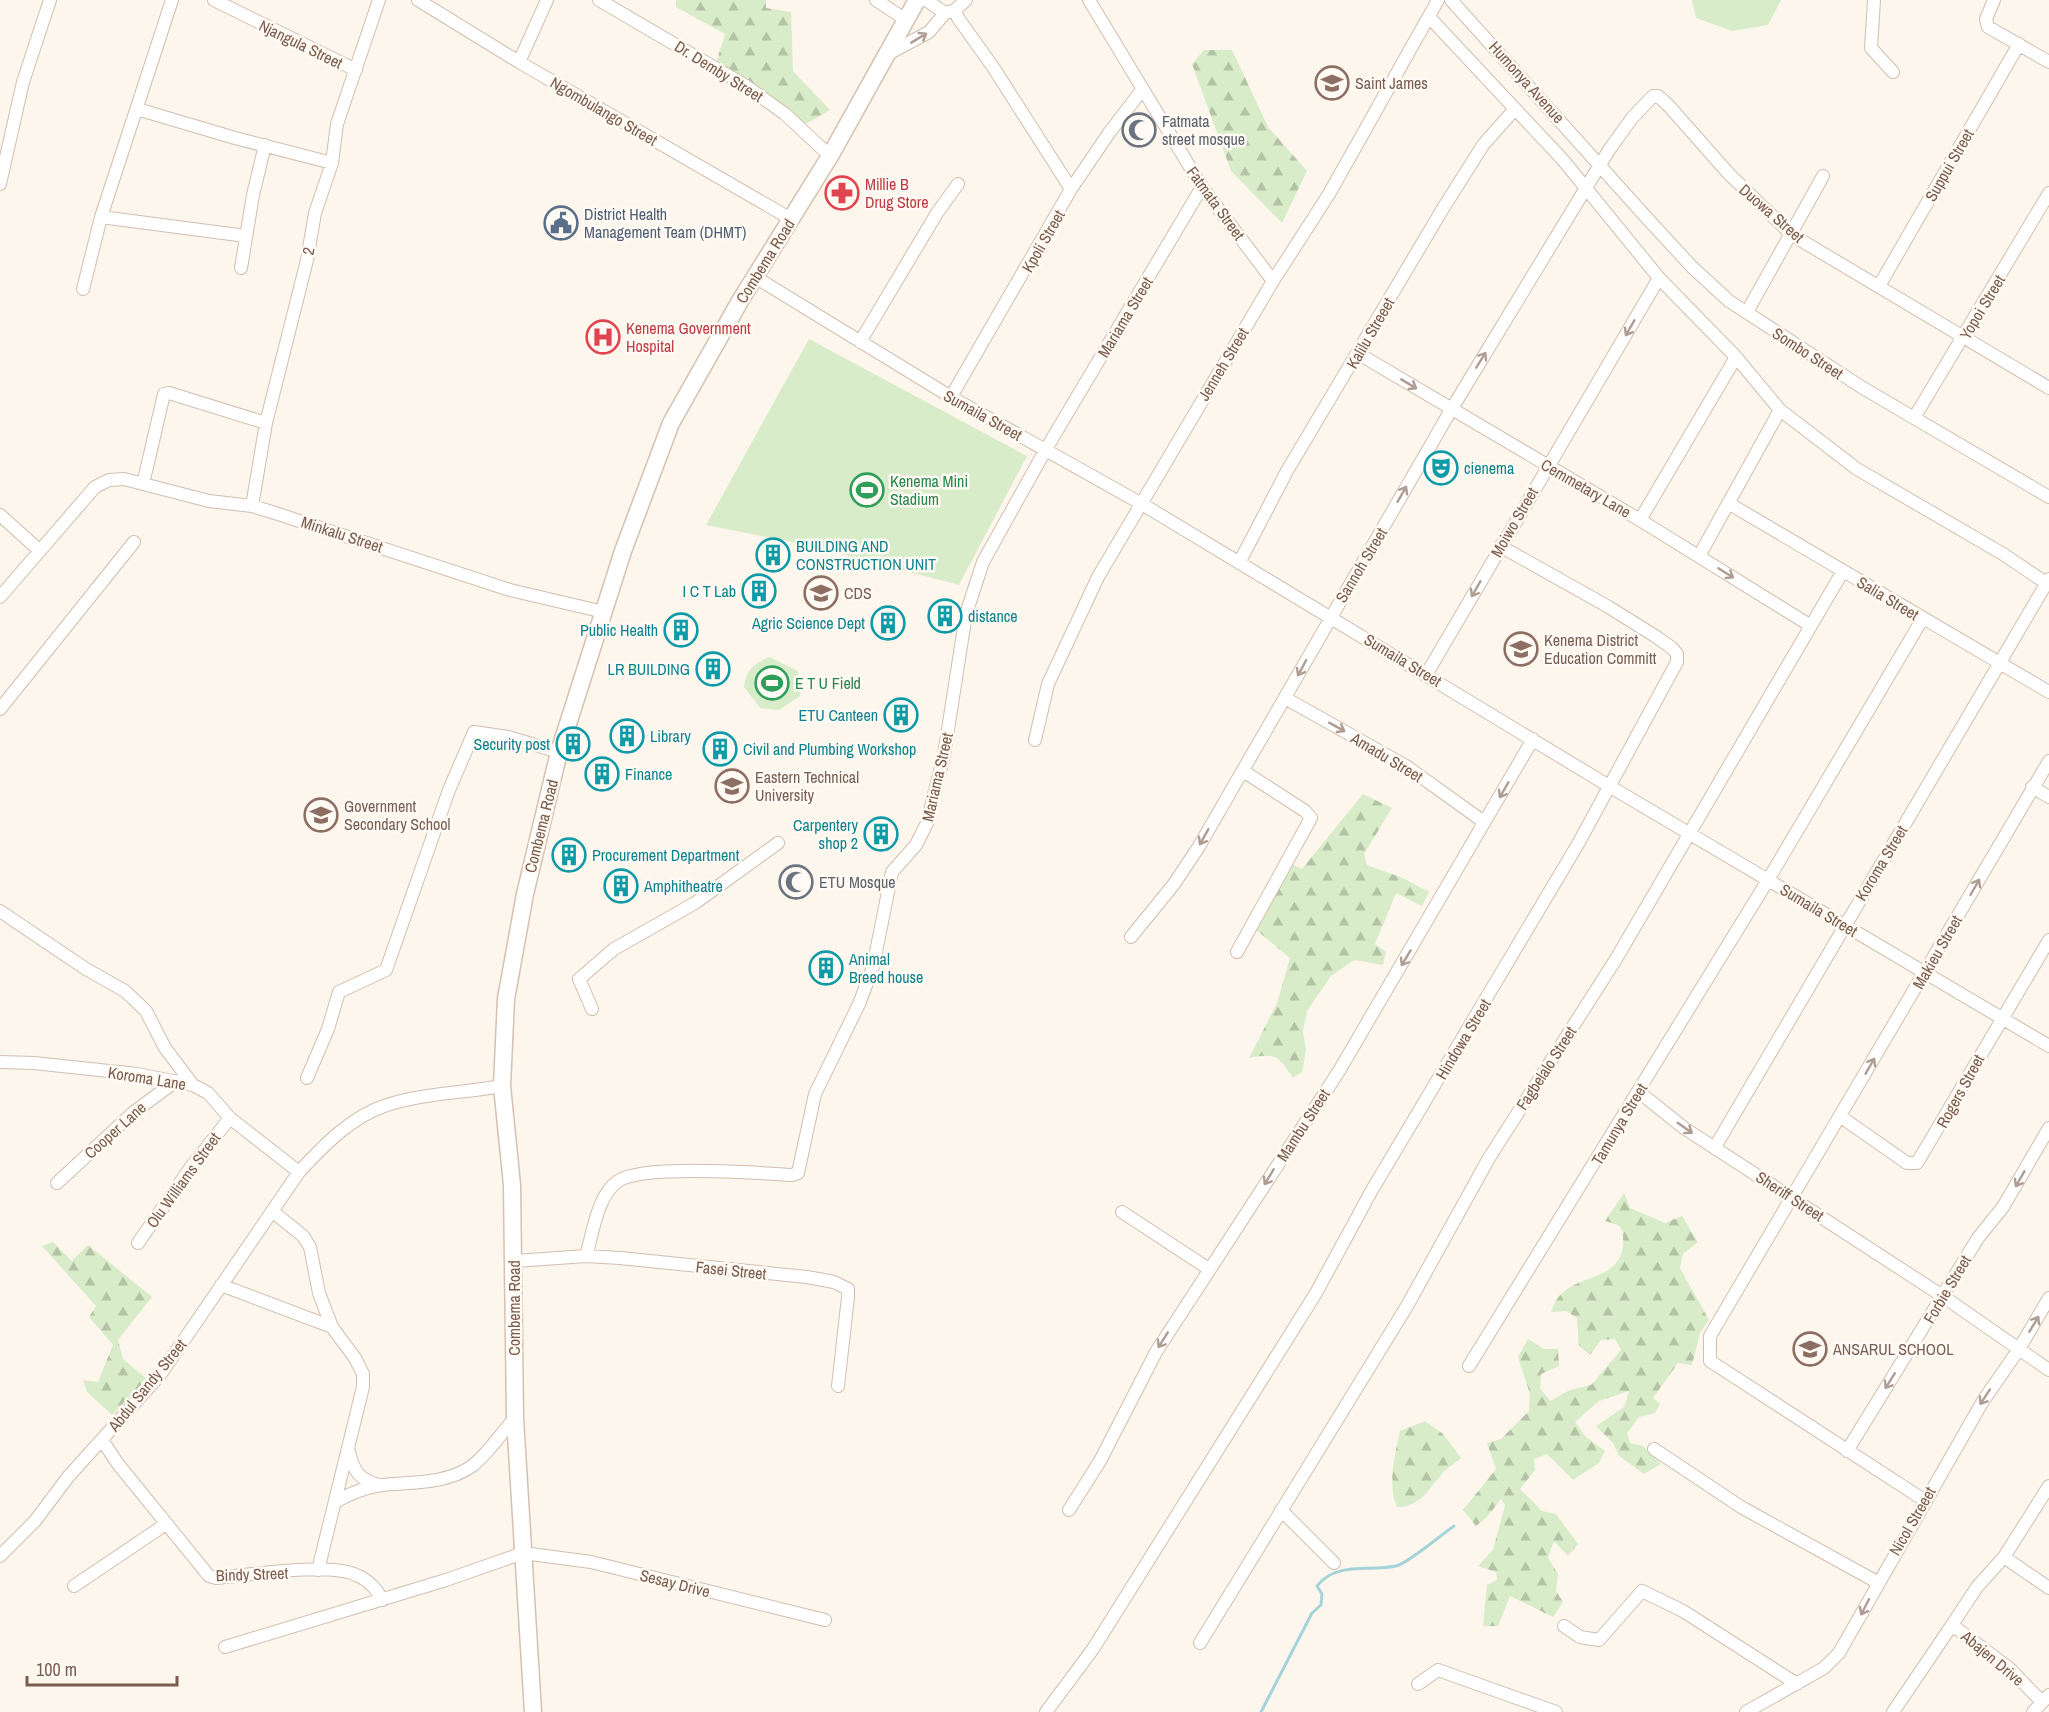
<svg xmlns="http://www.w3.org/2000/svg" width="2049" height="1712" viewBox="0 0 2049 1712" font-family="'Archivo Narrow',sans-serif">
<style>
.green{fill:#d8ecc9}
.forest{fill:url(#forest-firs)}
.lines{fill:none;stroke-linecap:round;stroke-linejoin:round}
.stream{stroke:#a5d3da;stroke-width:3}
.street-casing{stroke:#d1beb0;stroke-width:14}
.secondary-casing{stroke:#d6c0b0;stroke-width:19}
.street{stroke:#fff;stroke-width:12}
.secondary{stroke:#fff;stroke-width:16}
.oneway{stroke:#af9d94}
.labels{text-anchor:middle;stroke-width:5;stroke-linejoin:round;paint-order:stroke}
.street-label{font-size:16px;fill:#7a5c4d;stroke:#fffaf3}
.education-label{font-size:16px;fill:#785e54;stroke:#fffaf3;text-anchor:start}
.worship-label{font-size:16px;fill:#5b616d;stroke:#fffaf3;text-anchor:start}
.health-label{font-size:16px;fill:#be3a42;stroke:#fffaf3;text-anchor:start}
.service-label{font-size:16px;fill:#4e5e75;stroke:#fffaf3;text-anchor:start}
.culture-label{font-size:16px;fill:#0d838f;stroke:#fffaf3;text-anchor:start}
.leisure-label{font-size:16px;fill:#27864d;stroke:#fffaf3;text-anchor:start}
</style>
<defs>
<pattern id="forest-firs" width="22" height="20" patternUnits="userSpaceOnUse" patternTransform="scale(1.5)"><rect width="22" height="20" fill="#d8ecc9"/><path d="M5 1l3.5 6h-7zM16 11l3.5 6h-7z" fill="#b4c2a5"/></pattern>
</defs>
<rect width="100%" height="100%" fill="#fdf6ec"/>
<path class="green" d="M1692 0H1781L1768 25 1732 31 1696 18Z
M809 339 1027 456 959 585 807 545 706 525Z
M769 657 798 671 800 696 779 710 760 708 744 687C746 669 754 664 769 657Z"/>
<path class="forest" d="M676 0H766V8L791 12 793 71 830 110 806 124 716 63 725 34 676 7Z
M1204 50H1232L1268 127 1307 171 1282 223 1231 171 1192 64Z
M1363 794 1392 808 1364 854 1367 865 1403 878 1429 892 1422 906 1396 893 1375 944 1386 952 1383 965 1354 960 1331 976 1307 1011 1303 1031 1306 1050 1302 1072 1293 1078C1278 1055 1276 1053 1249 1058L1277 1003 1290 958 1255 929 1290 863 1302 869Z
M1624 1193 1630 1208 1665 1223 1682 1216 1698 1242 1683 1254 1680 1268 1709 1320 1700 1333 1692 1365 1678 1363 1653 1398 1660 1404 1655 1413 1639 1417 1627 1433 1630 1443 1643 1446 1661 1464 1644 1474 1619 1456 1613 1443 1596 1426 1624 1407 1629 1391 1599 1401 1575 1422 1586 1437 1605 1451 1599 1463 1573 1480 1547 1454 1534 1459 1535 1470 1520 1489 1542 1511 1556 1514 1578 1544 1568 1556 1554 1541 1548 1558 1558 1574 1556 1591 1563 1602 1553 1617 1510 1596 1498 1626H1483L1487 1585 1497 1580 1496 1572 1478 1566 1493 1550 1505 1505 1501 1499 1487 1517 1476 1526 1463 1510 1496 1469 1487 1443 1501 1439 1529 1411 1530 1394 1518 1357 1528 1339 1544 1349H1558L1559 1366 1541 1374 1540 1388 1550 1401 1570 1390 1591 1385 1621 1350 1615 1339 1601 1340 1590 1355 1579 1346 1577 1318 1566 1311 1551 1312C1563 1272 1607 1286 1621 1255 1624 1248 1623 1238 1623 1231L1618 1225 1605 1221Z
M53 1242 72 1261 88 1245 152 1297 118 1340 123 1359 147 1379 112 1415 87 1392 83 1380 98 1382 113 1345 89 1317 96 1306 42 1246Z
M1425 1421 1443 1434 1461 1458C1455 1463 1447 1468 1442 1474 1428 1490 1420 1507 1397 1507 1387 1485 1395 1455 1400 1431Z"/>
<g class="lines">
<path class="stream" d="M1261 1712 1312 1613 1321 1605 1322 1594 1317 1586C1337 1561 1368 1572 1396 1566 1407 1564 1442 1534 1454 1526"/>
<g class="street-casing">
<path id="street" d="M214 0 356 70
M418 0 519 62 791 219
M599 0 746 86 785 114 830 156
M876 0 906 20
M926 0 945 13
M1089 0 1202 187 1273 281
M1451 0 1645 216 1692 267 1729 301 1863 388 2049 497
M1874 0 1871 48 1893 72
M1994 0 1986 19 1988 27 2049 62
M955 10 958 18 993 67 1071 189
M949 12 955 10 966 0
M1430 18 1563 160 1659 278 1736 357 1780 410 1857 469 2003 554 2049 585
M888 54 929 32 945 13
M519 62 547 0
M137 109 235 138 332 163
M0 184 23 82 50 0
M101 217 246 236
M241 268 253 195 265 145
M755 277 951 397 1142 504 1609 786 2049 1046
M1879 286 2019 44
M83 289 101 217 172 0
M1747 312 1823 176
M860 342 937 213 958 184
M1359 354 1640 520 1811 626
M951 397 1071 189 1109 133 1142 90
M1914 418 2049 193
M143 484 164 394 169 393 266 423
M1728 503 2049 692
M252 506 266 423 307 260 315 213 332 163 337 124 379 0
M0 515 40 551
M1640 520 1736 357
M1699 556 1780 410
M1239 563 1287 471 1442 210 1483 145 1514 110
M0 597 95 487 109 480 124 479 209 501 252 506 275 513 510 590 604 612
M1426 675 1659 278
M1285 698 1406 766 1484 822
M0 709 134 542
M1035 740 1048 684 1098 577 1273 281 1329 194 1438 0
M2032 787 2049 797
M0 911 86 969 125 991 146 1011 165 1048 193 1085
M1131 937 1174 884 1198 848 1451 410 1609 150 1632 118 1653 96H1658L1668 105 1729 174 1792 235 2049 388
M1237 952 1311 818 1305 811 1243 771
M592 1009 579 979 614 949 695 903 778 843
M0 1062 34 1063 137 1074 193 1085 208 1093 230 1118 299 1172
M307 1078 328 1029 339 992 386 970 449 790 474 732 508 737 559 752
M1639 1092 1684 1128 1944 1297 2049 1370
M1841 1117 1907 1163H1917L2049 940
M1715 1147 2049 579
M57 1183 134 1112 176 1081
M272 1211 303 1236 310 1247 319 1293 332 1327 355 1358 363 1374V1387L318 1570
M1122 1212 1209 1269
M138 1243 191 1167 230 1118
M586 1256C593 1233 597 1196 618 1181 643 1164 759 1173 792 1175L798 1173 815 1094 859 1004 873 967 892 872 916 845 927 823 944 755 966 614 983 562 1046 449 1202 187
M515 1261 586 1256 620 1258 807 1277 834 1282 848 1289V1297L838 1386
M221 1285 332 1327
M1469 1366 1768 880 1923 618
M102 1440 118 1464 209 1576 216 1578C249 1575 329 1562 356 1575 369 1580 376 1589 383 1600
M1654 1449 1741 1507 1877 1582
M349 1451C353 1471 360 1481 380 1485
M1847 1451 1978 1238 2003 1207 2049 1128
M1924 1500 1710 1361V1336L2049 761
M335 1502C349 1494 366 1487 382 1485 411 1482 447 1484 472 1466 488 1454 501 1433 515 1418
M1069 1510 1100 1461 1156 1352 1339 1071 1533 739
M1281 1510 1334 1563
M0 1556 35 1521 68 1477 160 1375 299 1172C324 1145 352 1116 387 1105 424 1093 464 1093 502 1086
M2004 1557 2049 1588
M74 1586 166 1524
M1564 1626 1580 1637 1599 1640 1642 1591 1683 1611 1797 1684
M1200 1643 1407 1306 1489 1158 1616 959 1843 571
M225 1647 446 1580 523 1553 591 1562 825 1620
M1418 1684 1438 1670 1556 1712
M2042 1702 2009 1668 1952 1625 1977 1587 2004 1557 2049 1486
M1046 1712 1093 1649 1316 1293 1372 1190 1578 844 1677 662V654L1672 648 1655 636 1607 606 1500 546
M1746 1712 1824 1668 1839 1653 1983 1401 2019 1349 2049 1298
M1893 1712 1952 1625
M2033 1712 2049 1695"/>
</g>
<g class="secondary-casing">
<path id="secondary" d="M533 1712 515 1418 512 1185 502 1086 506 999 525 894 559 752 623 551 671 423 740 301 830 156 917 0"/>
</g>
<use href="#street" class="street"/>
<use href="#secondary" class="secondary"/>
</g>
<defs><path id="oneway-shaft" d="M-6 0H5M1.5-3L5.5 0L1.5 3" fill="none" stroke-width="1.6" stroke-linecap="round" stroke-linejoin="round" transform="scale(1.5)"/></defs>
<g class="oneway">
<use href="#oneway-shaft" transform="translate(919 38) rotate(-31)"/>
<use href="#oneway-shaft" transform="translate(1630 328) rotate(120)"/>
<use href="#oneway-shaft" transform="translate(1481 360) rotate(-58)"/>
<use href="#oneway-shaft" transform="translate(1409 384) rotate(31)"/>
<use href="#oneway-shaft" transform="translate(1402 494) rotate(-60)"/>
<use href="#oneway-shaft" transform="translate(1726 573) rotate(32)"/>
<use href="#oneway-shaft" transform="translate(1476 589) rotate(120)"/>
<use href="#oneway-shaft" transform="translate(1302 668) rotate(118)"/>
<use href="#oneway-shaft" transform="translate(1337 727) rotate(29)"/>
<use href="#oneway-shaft" transform="translate(1504 790) rotate(120)"/>
<use href="#oneway-shaft" transform="translate(1204 837) rotate(119)"/>
<use href="#oneway-shaft" transform="translate(1975 887) rotate(-60)"/>
<use href="#oneway-shaft" transform="translate(1406 958) rotate(121)"/>
<use href="#oneway-shaft" transform="translate(1870 1066) rotate(-60)"/>
<use href="#oneway-shaft" transform="translate(1685 1128) rotate(35)"/>
<use href="#oneway-shaft" transform="translate(1269 1177) rotate(121)"/>
<use href="#oneway-shaft" transform="translate(2020 1179) rotate(120)"/>
<use href="#oneway-shaft" transform="translate(2034 1324) rotate(-59)"/>
<use href="#oneway-shaft" transform="translate(1163 1340) rotate(122)"/>
<use href="#oneway-shaft" transform="translate(1890 1381) rotate(122)"/>
<use href="#oneway-shaft" transform="translate(1985 1397) rotate(123)"/>
<use href="#oneway-shaft" transform="translate(1865 1607) rotate(117)"/>
</g>
<defs>
<g id="school-ring" transform="scale(1.725)"><circle r="9.5" fill="#fffaf3" stroke="#8d6e63" stroke-width="1.5"/><path d="M0-5L7-2L0 1L-7-2ZM-4 1L0 2.5L4 1V4Q0 6-4 4Z" fill="#8d6e63"/></g>
<g id="mosque-ring" transform="scale(1.725)"><circle r="9.5" fill="#fffaf3" stroke="#6b7280" stroke-width="1.5"/><path d="M3.5-4.9A6 6 0 1 0 3.5 4.9A5 5 0 1 1 3.5-4.9Z" fill="#6b7280"/></g>
<g id="pharmacy-ring" transform="scale(1.725)"><circle r="9.5" fill="#fffaf3" stroke="#e0444e" stroke-width="1.5"/><path d="M-2-6h4v4h4v4h-4v4h-4v-4h-4v-4h4Z" fill="#e0444e"/></g>
<g id="civic-ring" transform="scale(1.725)"><circle r="9.5" fill="#fffaf3" stroke="#5c6f8a" stroke-width="1.5"/><path d="M-.6-6.5H3V-4.5H.6V-3L4-1V1h2V6H-6V1h2V-1L-.6-3ZM-1.2 2.5V6h2.4V2.5Z" fill="#5c6f8a"/></g>
<g id="hospital-ring" transform="scale(1.725)"><circle r="9.5" fill="#fffaf3" stroke="#e0444e" stroke-width="1.5"/><path d="M-5-5h3v3.5h4V-5h3V5h-3V1.5h-4V5h-3Z" fill="#e0444e"/></g>
<g id="theatre-ring" transform="scale(1.725)"><circle r="9.5" fill="#fffaf3" stroke="#0f9aa8" stroke-width="1.5"/><path d="M-5-5.5Q0-4 5-5.5V0Q5 5 0 6Q-5 5-5 0ZM-3.3-2.5H-1v1.5H-3.3ZM1-2.5H3.3v1.5H1ZM-2.8 1Q0 5.5 2.8 1Z" fill="#0f9aa8"/></g>
<g id="stadium-ring" transform="scale(1.725)"><circle r="9.5" fill="#fffaf3" stroke="#2e9e5b" stroke-width="1.5"/><path d="M0-5a6.5 5 0 1 0 0 10a6.5 5 0 1 0 0-10ZM-3.5-1.8h7v3.6h-7Z" fill="#2e9e5b"/></g>
<g id="building-ring" transform="scale(1.725)"><circle r="9.5" fill="#fffaf3" stroke="#0f9aa8" stroke-width="1.5"/><path d="M-4-6H4V6H1V3H-1V6H-4ZM-2.5-4.3h1.7v1.8h-1.7ZM.8-4.3h1.7v1.8H.8ZM-2.5-1h1.7V.8h-1.7ZM.8-1h1.7V.8H.8Z" fill="#0f9aa8"/></g>
<g id="university-ring" transform="scale(1.725)"><circle r="9.5" fill="#fffaf3" stroke="#8d6e63" stroke-width="1.5"/><path d="M0-5L7-2L0 1L-7-2ZM-4 1L0 2.5L4 1V4Q0 6-4 4Z" fill="#8d6e63"/></g>
</defs>
<g fill-rule="evenodd">
<use href="#school-ring" x="1332" y="83"/>
<use href="#mosque-ring" x="1139" y="130"/>
<use href="#pharmacy-ring" x="842" y="193"/>
<use href="#civic-ring" x="561" y="223"/>
<use href="#hospital-ring" x="603" y="337"/>
<use href="#theatre-ring" x="1441" y="468"/>
<use href="#stadium-ring" x="867" y="490"/>
<use href="#building-ring" x="773" y="555"/>
<use href="#building-ring" x="759" y="591"/>
<use href="#university-ring" x="821" y="593"/>
<use href="#building-ring" x="945" y="616"/>
<use href="#building-ring" x="888" y="623"/>
<use href="#building-ring" x="681" y="630"/>
<use href="#school-ring" x="1521" y="649"/>
<use href="#building-ring" x="713" y="669"/>
<use href="#stadium-ring" x="772" y="683"/>
<use href="#building-ring" x="901" y="715"/>
<use href="#building-ring" x="627" y="736"/>
<use href="#building-ring" x="573" y="744"/>
<use href="#building-ring" x="720" y="749"/>
<use href="#building-ring" x="602" y="774"/>
<use href="#university-ring" x="732" y="786"/>
<use href="#school-ring" x="321" y="815"/>
<use href="#building-ring" x="881" y="834"/>
<use href="#building-ring" x="569" y="855"/>
<use href="#mosque-ring" x="796" y="882"/>
<use href="#building-ring" x="621" y="886"/>
<use href="#building-ring" x="826" y="968"/>
<use href="#school-ring" x="1810" y="1349"/>
</g>
<g class="labels">
<g class="street-label">
<text transform="translate(301 44) rotate(26)" y="6">Njangula Street</text>
<text transform="translate(719 71) rotate(32)" y="6">Dr. Demby Street</text>
<text transform="translate(1527 82) rotate(48)" y="6">Humonya Avenue</text>
<text transform="translate(604 111) rotate(30)" y="6">Ngombulango Street</text>
<text transform="translate(1949 165) rotate(-60)" y="6">Suppui Street</text>
<text transform="translate(1216 203) rotate(54)" y="6">Fatmata Street</text>
<text transform="translate(1772 213) rotate(41)" y="6">Duowa Street</text>
<text transform="translate(1043 241) rotate(-60)" y="6">Kpoli Street</text>
<text transform="translate(308 251) rotate(-79)" y="6">2</text>
<text transform="translate(765 261) rotate(-58)" y="6">Combema Road</text>
<text transform="translate(1982 307) rotate(-59)" y="6">Yopoi Street</text>
<text transform="translate(1125 317) rotate(-59)" y="6">Mariama Street</text>
<text transform="translate(1370 333) rotate(-60)" y="6">Kalilu Streeet</text>
<text transform="translate(1808 353) rotate(33)" y="6">Sombo Street</text>
<text transform="translate(1223 364) rotate(-59)" y="6">Jenneh Street</text>
<text transform="translate(983 415) rotate(29)" y="6">Sumaila Street</text>
<text transform="translate(1586 488) rotate(30)" y="6">Cemmetary Lane</text>
<text transform="translate(1514 522) rotate(-60)" y="6">Moiwo Street</text>
<text transform="translate(342 534) rotate(18)" y="6">Minkalu Street</text>
<text transform="translate(1361 565) rotate(-59)" y="6">Sannoh Street</text>
<text transform="translate(1888 598) rotate(31)" y="6">Salia Street</text>
<text transform="translate(1403 660) rotate(31)" y="6">Sumaila Street</text>
<text transform="translate(1387 757) rotate(31)" y="6">Amadu Street</text>
<text transform="translate(937 777) rotate(-77)" y="6">Mariama Street</text>
<text transform="translate(541 826) rotate(-76)" y="6">Combema Road</text>
<text transform="translate(1881 863) rotate(-59)" y="6">Koroma Street</text>
<text transform="translate(1819 910) rotate(31)" y="6">Sumaila Street</text>
<text transform="translate(1937 952) rotate(-60)" y="6">Makieu Street</text>
<text transform="translate(1463 1039) rotate(-59)" y="6">Hindowa Street</text>
<text transform="translate(1546 1068) rotate(-57)" y="6">Fagbelalo Street</text>
<text transform="translate(147 1078) rotate(9)" y="6">Koroma Lane</text>
<text transform="translate(1960 1091) rotate(-61)" y="6">Rogers Street</text>
<text transform="translate(1619 1124) rotate(-59)" y="6">Tamunya Street</text>
<text transform="translate(1303 1125) rotate(-57)" y="6">Mambu Street</text>
<text transform="translate(115 1130) rotate(-42)" y="6">Cooper Lane</text>
<text transform="translate(183 1180) rotate(-54)" y="6">Olu Williams Street</text>
<text transform="translate(1790 1196) rotate(33)" y="6">Sheriff Street</text>
<text transform="translate(731 1270) rotate(6)" y="6">Fasei Street</text>
<text transform="translate(1947 1289) rotate(-59)" y="6">Forbie Street</text>
<text transform="translate(514 1308) rotate(-90)" y="6">Combema Road</text>
<text transform="translate(147 1385) rotate(-51)" y="6">Abdul Sandy Street</text>
<text transform="translate(1912 1521) rotate(-60)" y="6">Nicol Streeet</text>
<text transform="translate(252 1574) rotate(-2)" y="6">Bindy Street</text>
<text transform="translate(675 1583) rotate(14)" y="6">Sesay Drive</text>
<text transform="translate(1993 1658) rotate(40)" y="6">Abajen Drive</text>
</g>
<g class="education-label">
<text x="1355" y="89">Saint James</text>
<text x="844" y="599">CDS</text>
<text x="1544" y="646">Kenema District<tspan x="1544" dy="18">Education Committ</tspan></text>
<text x="755" y="783">Eastern Technical<tspan x="755" dy="18">University</tspan></text>
<text x="344" y="812">Government<tspan x="344" dy="18">Secondary School</tspan></text>
<text x="1833" y="1355">ANSARUL SCHOOL</text>
</g>
<g class="worship-label">
<text x="1162" y="127">Fatmata<tspan x="1162" dy="18">street mosque</tspan></text>
<text x="819" y="888">ETU Mosque</text>
</g>
<g class="health-label">
<text x="865" y="190">Millie B<tspan x="865" dy="18">Drug Store</tspan></text>
<text x="626" y="334">Kenema Government<tspan x="626" dy="18">Hospital</tspan></text>
</g>
<g class="service-label">
<text x="584" y="220">District Health<tspan x="584" dy="18">Management Team (DHMT)</tspan></text>
</g>
<g class="culture-label">
<text x="1464" y="474">cienema</text>
<text x="796" y="552">BUILDING AND<tspan x="796" dy="18">CONSTRUCTION UNIT</tspan></text>
<text x="736" y="597" text-anchor="end">I C T Lab</text>
<text x="968" y="622">distance</text>
<text x="865" y="629" text-anchor="end">Agric Science Dept</text>
<text x="658" y="636" text-anchor="end">Public Health</text>
<text x="690" y="675" text-anchor="end">LR BUILDING</text>
<text x="878" y="721" text-anchor="end">ETU Canteen</text>
<text x="650" y="742">Library</text>
<text x="550" y="750" text-anchor="end">Security post</text>
<text x="743" y="755">Civil and Plumbing Workshop</text>
<text x="625" y="780">Finance</text>
<text x="858" y="831" text-anchor="end">Carpentery<tspan x="858" dy="18">shop 2</tspan></text>
<text x="592" y="861">Procurement Department</text>
<text x="644" y="892">Amphitheatre</text>
<text x="849" y="965">Animal<tspan x="849" dy="18">Breed house</tspan></text>
</g>
<g class="leisure-label">
<text x="890" y="487">Kenema Mini<tspan x="890" dy="18">Stadium</tspan></text>
<text x="795" y="689">E T U Field</text>
</g>
</g>
<path d="M27 1676v9h150v-9" fill="none" stroke="#7a5c4d" stroke-width="3"/>
<text x="36" y="1676" font-size="18" fill="#7a5c4d" stroke="#fffaf3" stroke-width="4.5" paint-order="stroke">100 m</text>
</svg>
